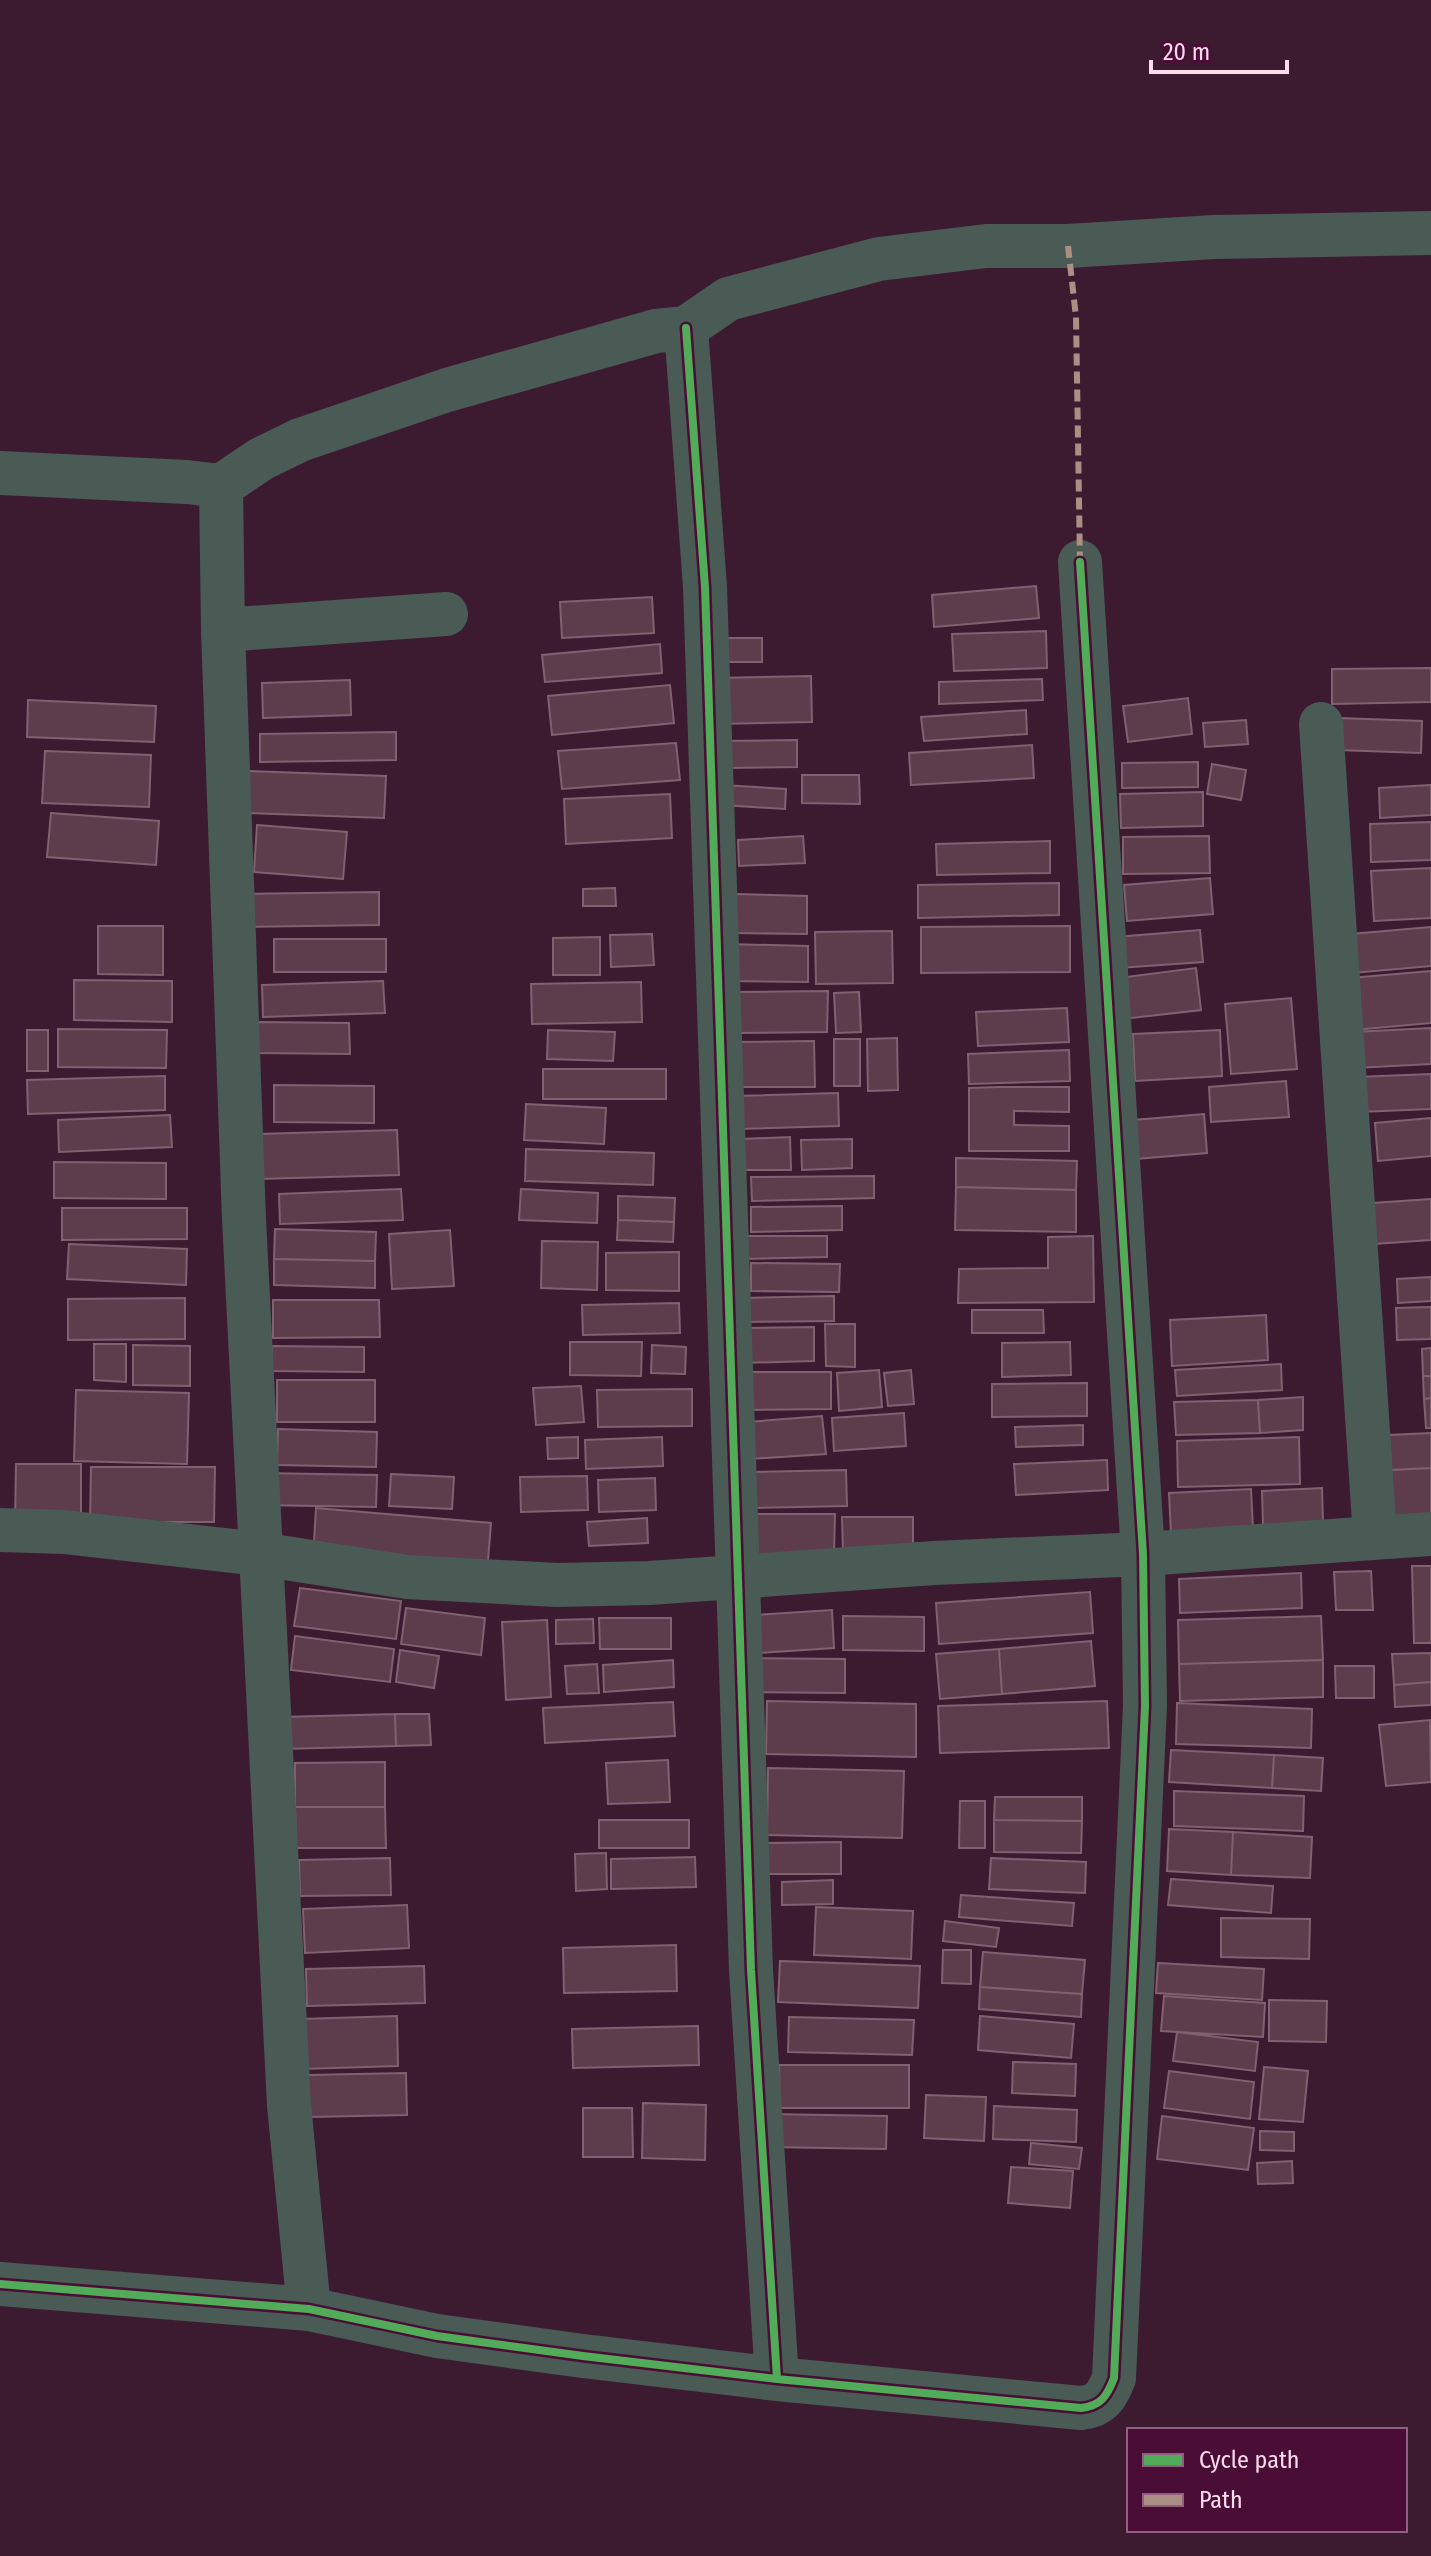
<svg xmlns="http://www.w3.org/2000/svg" width="1431" height="2556" viewBox="0 0 1431 2556" font-family="'Fira Sans Condensed',sans-serif">
<style>
.building{fill:#5d3c4b;stroke:#80616f;stroke-width:2}
.lines{fill:none;stroke-linecap:round;stroke-linejoin:round}
.minor{stroke:#4a5a55;stroke-width:44}
.quiet{stroke:#ac8f84;stroke-width:6;stroke-dasharray:12 6;stroke-linecap:butt}
.cycleway-casing{stroke:#4a0d36;stroke-width:13}
.cycleway{stroke:#51ab58;stroke-width:8}
</style>
<rect width="100%" height="100%" fill="#3c1b31"/>
<path class="building" d="M1036 586 1039 618 934 627 932 595Z
M652 597 654 633 562 638 560 602Z
M1046 631 1047 668 954 671 952 634Z
M713 638H762V662H712Z
M660 644 662 673 545 682 542 655Z
M1431 668V702L1332 704V669Z
M811 676 812 722 717 724 716 678Z
M1042 679 1043 700 939 704V682Z
M350 680 351 715 263 718 262 683Z
M670 685 674 723 552 735 548 696Z
M1188 698 1192 734 1128 742 1123 706Z
M28 700 156 706 154 742 27 737Z
M1026 710 1027 734 924 741 921 717Z
M1339 718 1422 721 1421 753 1338 750Z
M1246 720 1248 744 1205 747 1203 723Z
M396 732V760L260 762V734Z
M797 740V767L724 768 723 741Z
M676 743 680 780 562 789 558 751Z
M1032 745 1034 778 911 785 909 753Z
M45 751 151 755 149 807 42 803Z
M1198 762V787L1122 788V763Z
M1212 764 1246 770 1241 800 1207 794Z
M248 771 386 776 384 818 247 813Z
M802 775H859L860 804 802 803Z
M723 785 786 789 785 809 722 805Z
M1431 785V815L1380 818 1379 788Z
M1203 792V826L1121 828 1120 794Z
M670 794 672 838 566 844 564 799Z
M51 813 159 821 156 865 47 857Z
M1431 822V860L1371 862 1370 824Z
M257 825 347 832 343 879 254 872Z
M803 836 805 863 739 866 738 840Z
M1209 836 1210 873 1123 874V837Z
M1050 841V873L937 875 936 844Z
M1431 868V918L1374 921 1371 871Z
M1210 878 1213 914 1127 921 1124 885Z
M1059 883V915L918 918V885Z
M615 888 616 906H583V889Z
M379 892V925L244 927 243 894Z
M736 894 807 896V934L735 933Z
M98 926H163V975L98 974Z
M1070 926V972L921 973V927Z
M1431 927V966L1353 973 1351 934Z
M1200 930 1203 962 1119 968 1116 937Z
M892 931 893 983 816 984 815 932Z
M652 934 654 965 611 967 610 935Z
M600 937V975H553V938Z
M274 939H386V972H274Z
M727 944 808 946V982L727 981Z
M1196 968 1201 1010 1123 1019 1118 978Z
M1431 971V1023L1343 1031 1339 979Z
M74 980 172 981V1022L74 1020Z
M383 981 385 1013 263 1017 262 985Z
M641 982 642 1022 532 1024 531 984Z
M828 991 827 1032 737 1033V992Z
M859 992 861 1032 836 1033 834 993Z
M1291 998 1297 1069 1231 1074 1225 1004Z
M1067 1008 1069 1042 978 1046 976 1012Z
M258 1022 349 1023 350 1054 257 1053Z
M1431 1028V1064L1355 1068 1353 1032Z
M58 1029 167 1030 166 1068 58 1067Z
M27 1030H48V1071H27Z
M548 1030 615 1032 613 1061 547 1059Z
M1220 1030 1222 1076 1135 1081 1133 1034Z
M897 1038 898 1090 868 1091 867 1039Z
M834 1039H860V1086H834Z
M814 1041 815 1087H735V1042Z
M1069 1050 1070 1081 969 1084 968 1054Z
M543 1069H666V1099H543Z
M1431 1074V1109L1359 1112 1357 1077Z
M165 1076V1110L28 1114 27 1080Z
M1286 1081 1289 1117 1211 1122 1209 1087Z
M274 1085 374 1086V1123L274 1122Z
M999 1087H1069V1112L1014 1111V1125L1069 1126V1151H969V1088Z
M838 1093 839 1126 735 1129V1096Z
M526 1104 606 1108 604 1144 524 1140Z
M1204 1114 1207 1153 1124 1160 1122 1121Z
M170 1115 172 1147 59 1152 58 1120Z
M1431 1118V1156L1378 1161 1375 1123Z
M397 1130 399 1175 258 1179 257 1134Z
M790 1137 791 1170H743L742 1139Z
M852 1139V1168L802 1170 801 1140Z
M526 1149 654 1153 653 1185 525 1181Z
M956 1158 1077 1161 1076 1190 956 1187Z
M54 1162 166 1163V1199L54 1198Z
M874 1176V1198L752 1201 751 1177Z
M956 1187 1076 1190V1232L955 1230Z
M401 1189 403 1220 280 1224 279 1194Z
M521 1189 598 1193 597 1223 519 1220Z
M618 1196 675 1198 674 1222 618 1220Z
M1431 1199V1240L1360 1245 1358 1204Z
M842 1206V1230L751 1232V1207Z
M62 1208H187V1239L62 1240Z
M618 1220 674 1222 673 1242 617 1240Z
M275 1229 376 1232 375 1261 274 1259Z
M450 1230 454 1286 392 1289 389 1234Z
M744 1236H827V1257L744 1259Z
M1093 1236 1094 1302 958 1303 959 1269 1048 1268V1237Z
M542 1241 598 1242 597 1290 541 1288Z
M69 1244 187 1249 186 1285 67 1279Z
M679 1252V1291L606 1290V1253Z
M274 1259 375 1261V1288L274 1285Z
M751 1263 840 1264 839 1292 751 1291Z
M1431 1277V1301L1398 1303 1397 1279Z
M834 1296V1321L742 1322V1298Z
M185 1298V1339L68 1340V1299Z
M273 1300H379L380 1337 273 1338Z
M679 1303 680 1333 583 1335 582 1305Z
M1431 1307V1339L1397 1340 1396 1308Z
M972 1310H1043L1044 1333H972Z
M1266 1315 1268 1360 1172 1366 1170 1320Z
M825 1324H855V1367L826 1366Z
M814 1327V1361L741 1363 740 1328Z
M570 1342H642L641 1376 570 1375Z
M1070 1342 1071 1375 1002 1377V1343Z
M94 1344H126V1382L94 1380Z
M133 1345 190 1346V1386L133 1385Z
M652 1345 686 1347 685 1374 651 1373Z
M272 1346 364 1347V1372L271 1371Z
M1431 1348V1376H1423L1422 1349Z
M1281 1364 1282 1390 1177 1396 1175 1370Z
M879 1370 882 1407 839 1411 837 1373Z
M911 1370 914 1404 888 1406 884 1373Z
M741 1372H831V1409L742 1410Z
M1423 1376H1431V1398L1424 1399Z
M277 1380H375V1422H277Z
M1087 1383V1416L992 1417V1384Z
M581 1386 584 1422 536 1425 533 1388Z
M692 1389V1426L598 1427 597 1390Z
M76 1390 189 1393 187 1464 74 1461Z
M1303 1397V1430L1260 1433 1258 1400Z
M1431 1398V1428H1426L1424 1399Z
M1258 1400 1260 1433 1176 1435 1174 1402Z
M904 1413 906 1446 834 1451 832 1418Z
M822 1416 826 1454 750 1459 747 1422Z
M1083 1425V1445L1016 1447 1015 1427Z
M278 1429 377 1432 376 1467 277 1465Z
M1431 1433V1468L1391 1470 1389 1435Z
M578 1437V1458L548 1459 547 1438Z
M662 1437 663 1466 586 1469 585 1440Z
M1299 1437 1300 1484 1178 1487 1177 1441Z
M1107 1460 1108 1490 1016 1495 1014 1464Z
M16 1464H81V1523H15Z
M91 1467H215L214 1522H90Z
M1431 1468V1526L1394 1528 1391 1470Z
M846 1470 847 1506 749 1508 748 1472Z
M261 1473 377 1475 376 1507 260 1505Z
M391 1474 454 1477 452 1509 389 1506Z
M587 1476 588 1510 521 1512 520 1477Z
M655 1478 656 1510 599 1512 598 1480Z
M1322 1488 1323 1522 1263 1525 1262 1491Z
M1251 1489 1253 1529 1171 1534 1169 1493Z
M316 1508 491 1523 487 1573 313 1558Z
M753 1514H835L834 1554 753 1555Z
M842 1517H913V1553L843 1554Z
M647 1518 648 1543 589 1546 587 1522Z
M1412 1566H1431V1643H1414Z
M1371 1571 1373 1610H1336L1334 1572Z
M1301 1573 1302 1608 1180 1613 1179 1579Z
M300 1588 401 1601 396 1639 294 1626Z
M1090 1592 1093 1633 939 1644 936 1603Z
M406 1608 485 1618 481 1655 401 1644Z
M832 1610 834 1648 757 1653 754 1615Z
M843 1616 924 1617V1651L843 1650Z
M1321 1616 1323 1660 1179 1664 1178 1620Z
M599 1618H671V1649H600Z
M593 1619 594 1643 556 1644V1620Z
M547 1620 551 1697 506 1700 502 1622Z
M295 1636 394 1649 390 1682 291 1670Z
M1091 1641 1095 1686 1002 1694 999 1649Z
M999 1649 1002 1694 940 1699 936 1654Z
M400 1650 439 1656 434 1688 396 1682Z
M1431 1653V1682L1394 1685 1392 1654Z
M750 1658 845 1659V1693L750 1692Z
M673 1660 674 1687 604 1692 603 1665Z
M1323 1660V1697L1180 1701 1179 1664Z
M597 1664 599 1693 567 1694 565 1666Z
M1335 1666H1374V1698H1336Z
M1431 1682V1705L1395 1707 1394 1685Z
M767 1701 916 1704V1757L766 1754Z
M1107 1701 1109 1748 940 1753 938 1706Z
M673 1702 675 1736 545 1743 543 1708Z
M1177 1703 1312 1709 1311 1748 1176 1744Z
M395 1714H429L431 1745 396 1746Z
M395 1714 396 1746 282 1749 281 1717Z
M1430 1720 1431 1782 1386 1786 1379 1725Z
M1171 1750 1274 1755 1272 1788 1169 1782Z
M1274 1755 1323 1758 1321 1791 1272 1788Z
M668 1760 670 1802 608 1804 606 1763Z
M385 1762V1807H295V1763Z
M768 1768 904 1771 902 1838 767 1835Z
M1174 1791 1304 1796 1303 1831 1174 1826Z
M995 1797H1082V1821L994 1820Z
M960 1801H985V1848H959Z
M295 1807H385L386 1848H296Z
M599 1820H689V1848H599Z
M994 1820 1082 1821 1081 1853 994 1852Z
M1169 1829 1233 1832 1231 1875 1167 1871Z
M1233 1832 1312 1837 1310 1878 1231 1875Z
M841 1842V1874H767V1843Z
M606 1853 607 1889 576 1891 575 1854Z
M695 1857 696 1887 611 1889V1859Z
M390 1858 391 1895 300 1896 299 1860Z
M991 1858 1086 1862 1085 1893 989 1889Z
M1171 1879 1273 1886 1271 1913 1168 1905Z
M833 1880V1904L782 1905V1882Z
M961 1895 1074 1903 1072 1926 959 1917Z
M407 1905 409 1948 305 1953 303 1909Z
M816 1907 913 1911 911 1959 814 1955Z
M1221 1918 1310 1919 1309 1959 1221 1957Z
M945 1921 999 1928 996 1947 943 1941Z
M676 1945 677 1991 564 1993 563 1948Z
M943 1950H971V1984L942 1983Z
M983 1952 1085 1960 1082 1994 980 1987Z
M780 1961 920 1966 918 2008 778 2002Z
M1158 1963 1264 1969 1262 2000 1156 1993Z
M424 1966 425 2003 307 2006 306 1969Z
M980 1987 1082 1994 1081 2017 979 2009Z
M1164 1996 1265 2003 1263 2037 1161 2031Z
M1269 2000 1327 2001 1326 2042 1269 2041Z
M397 2016 398 2066 302 2069 301 2019Z
M980 2016 1074 2024 1071 2058 978 2050Z
M789 2017 914 2020 912 2055 788 2052Z
M698 2026 699 2065 573 2068 572 2029Z
M1177 2032 1258 2042 1255 2071 1173 2061Z
M1013 2062 1076 2064 1075 2096 1012 2093Z
M779 2065H909V2108H780Z
M1264 2067 1308 2071 1303 2122 1259 2119Z
M1169 2071 1254 2082 1250 2119 1164 2108Z
M406 2073 407 2115 309 2117 308 2075Z
M926 2095 986 2097 984 2141 924 2138Z
M643 2103 706 2105 705 2160 642 2158Z
M994 2106 1077 2110 1076 2142 993 2139Z
M583 2108H632L633 2157H583Z
M768 2114 887 2116 886 2149 767 2147Z
M1162 2116 1254 2128 1248 2170 1157 2159Z
M1260 2131 1294 2132V2151L1260 2150Z
M1031 2143 1082 2148 1079 2169 1029 2164Z
M1292 2161 1293 2183 1258 2184 1257 2163Z
M1011 2167 1073 2171 1070 2208 1008 2203Z"/>
<g class="lines">
<path class="minor" d="M686 328 705 587 751 1970 777 2379
M0 473 187 482 221 486 261 459 300 440 447 390 656 331 686 328 728 299 879 259 986 246H1068L1214 237 1431 233
M221 486 223 630 244 1219 289 2105 309 2309
M223 630 446 614
M1321 724 1375 1537
M0 1530 64 1532 260 1554 407 1577 557 1585 649 1583 934 1563 1143 1554 1431 1534
M0 2284 309 2309 437 2336 583 2356 777 2379 1081 2408C1101 2406 1107 2396 1114 2378L1145 1706 1143 1554 1080 562"/>
<path class="quiet" d="M1068 246 1076 317 1080 562"/>
<g class="cycleway-casing">
<path id="cycleway" d="M686 328 705 587 751 1970 777 2379
M0 2284 309 2309 437 2336 583 2356 777 2379 1081 2408C1101 2406 1107 2396 1114 2378L1145 1706 1143 1554 1080 562"/>
</g>
<use href="#cycleway" class="cycleway"/>
</g>
<rect x="1127" y="2428" width="280" height="104" fill="#4a0d36" stroke="#915f7f" stroke-width="2"/>
<rect x="1143" y="2454" width="40" height="12" fill="#51ab58" stroke="#915f7f" stroke-width="2"/>
<text x="1199" y="2468" font-size="24" fill="#fbdbec">Cycle path</text>
<rect x="1143" y="2494" width="40" height="12" fill="#ac8f84" stroke="#915f7f" stroke-width="2"/>
<text x="1199" y="2508" font-size="24" fill="#fbdbec">Path</text>
<path d="M1151 60v12h136v-12" fill="none" stroke="#fbdbec" stroke-width="4"/>
<text x="1163" y="60" font-size="24" fill="#fbdbec" stroke="#4a0d36" stroke-width="6" paint-order="stroke">20 m</text>
</svg>
